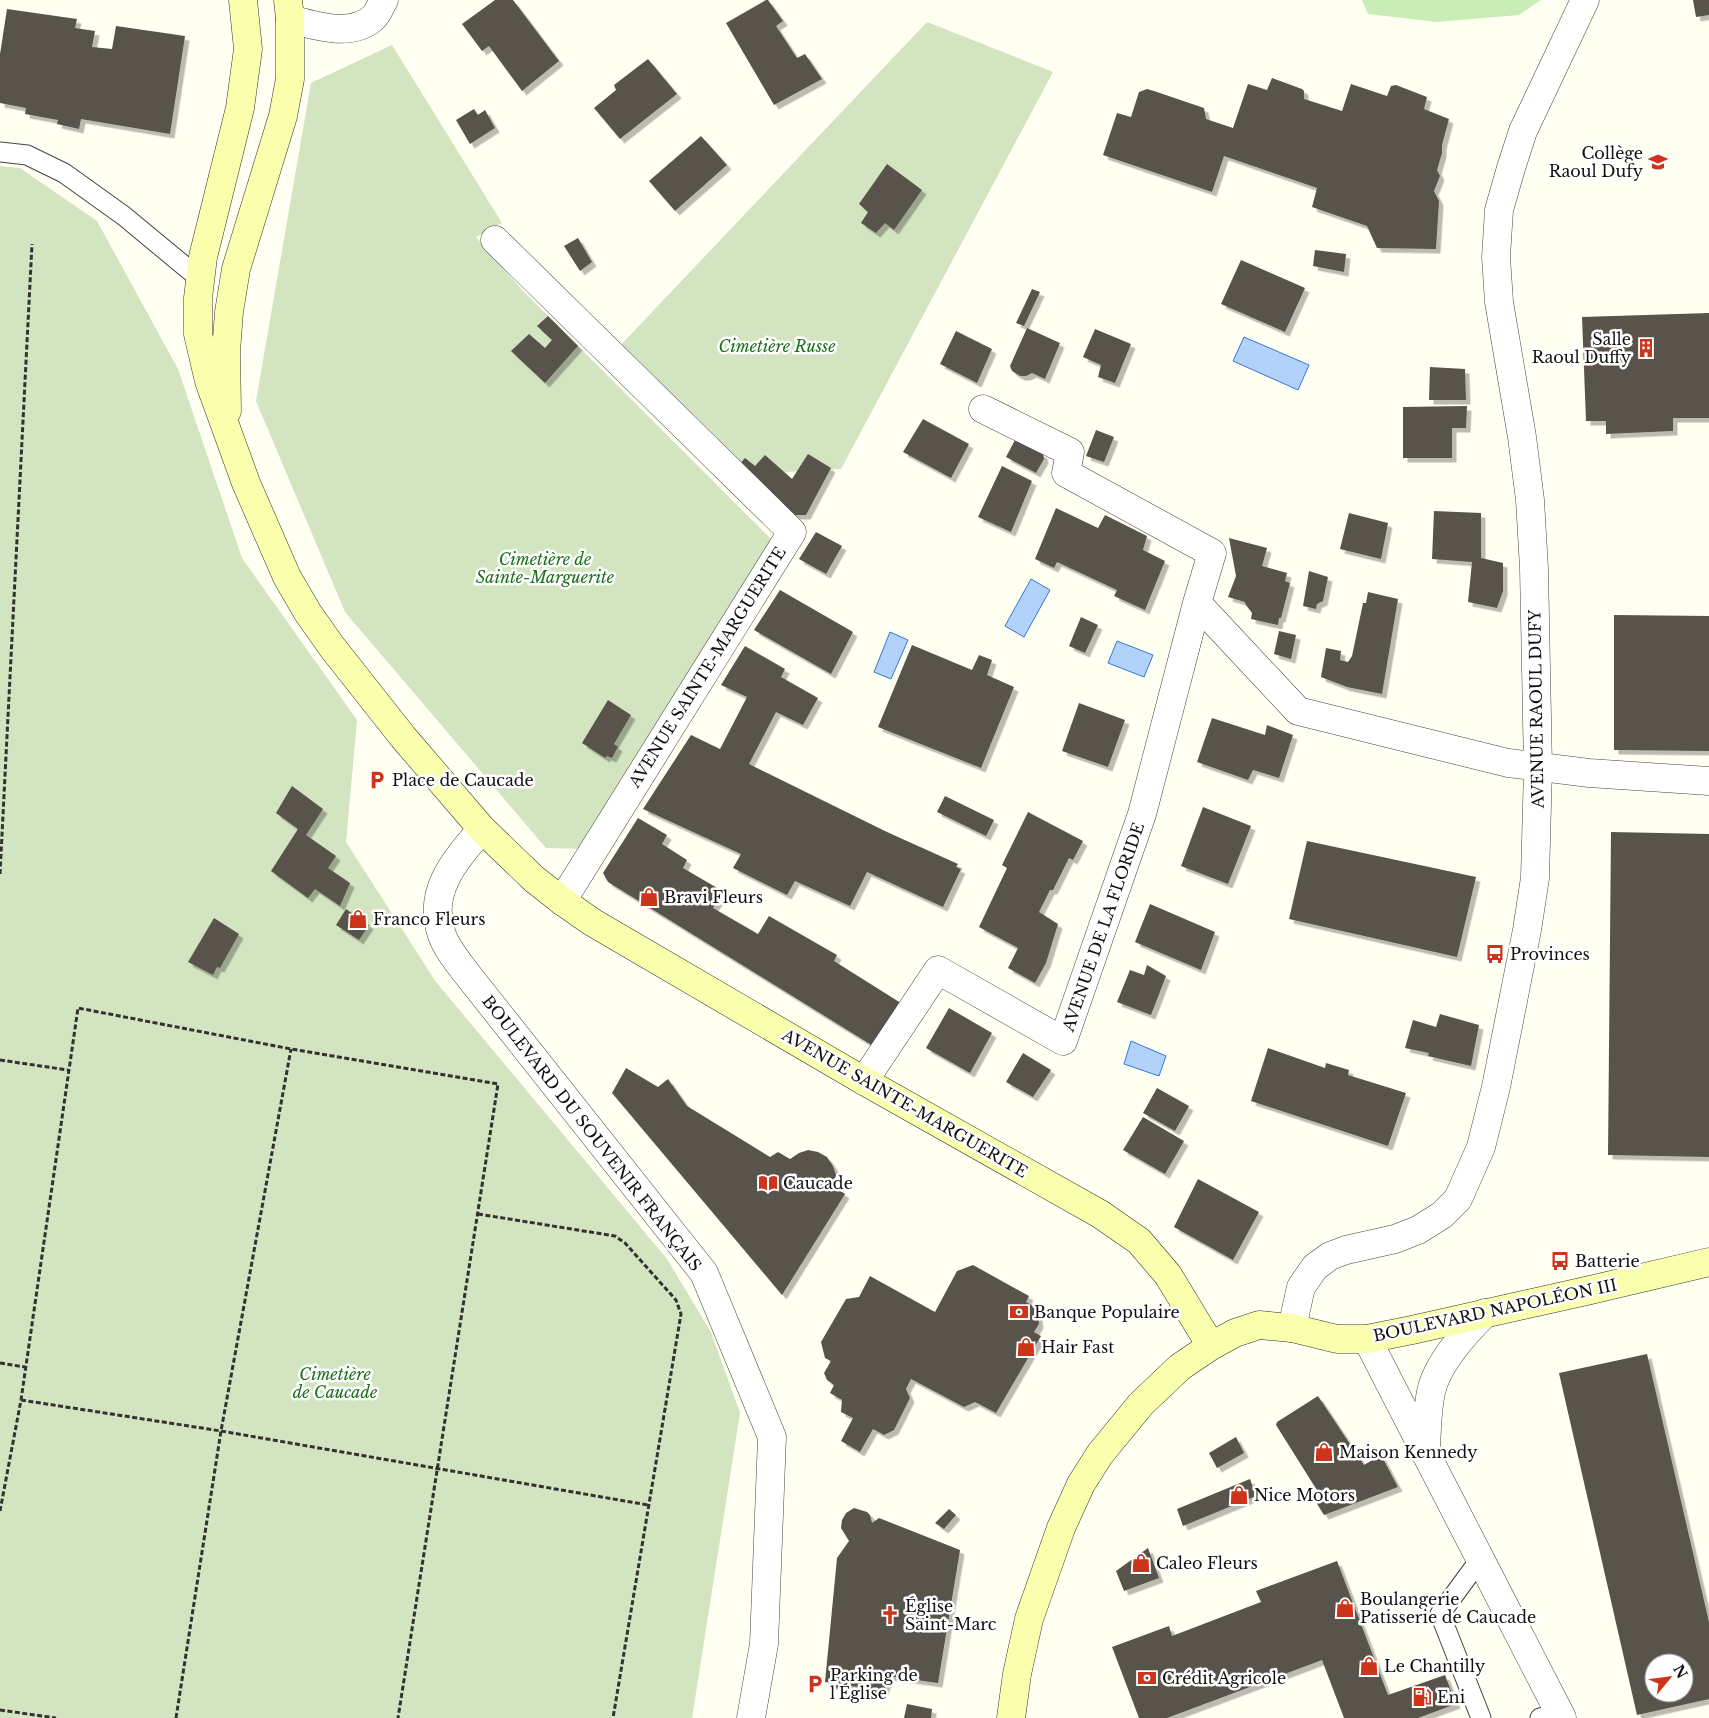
<svg xmlns="http://www.w3.org/2000/svg" width="1709" height="1718" viewBox="0 0 1709 1718" font-family="'Libre Baskerville',serif">
<style>
.green{fill:#caedb8}
.cemetery{fill:#d2e4c0}
.water{fill:#b2d2fb;stroke:#3377d8}
.building{fill:#59534b;fill-rule:evenodd;filter:url(#shadow)}
.lines{fill:none;stroke-linecap:round;stroke-linejoin:round}
.lane-casing{stroke:#434343;stroke-width:21}
.street-casing{stroke:#434343;stroke-width:29}
.secondary-casing{stroke:#323232;stroke-width:29}
.path{stroke:#323232;stroke-width:3;stroke-dasharray:5 2.5;stroke-linecap:butt}
.lane{stroke:#fff;stroke-width:19}
.street{stroke:#fff;stroke-width:28}
.secondary{stroke:#f9ffad;stroke-width:28}
.labels{text-anchor:middle;stroke-width:5;stroke-linejoin:round;paint-order:stroke}
.poi-label{font-size:16px;fill:#101010;stroke:#fff;text-anchor:start}
.park-label{font-size:16px;font-style:italic;fill:#1b6e19;stroke:#fff}
.street-label{font-size:16px;fill:#101010;stroke:#fff}
</style>
<defs>
<filter id="shadow"><feDropShadow dx="4.5" dy="4.5" stdDeviation="0" flood-color="#0004"/></filter>
</defs>
<rect width="100%" height="100%" fill="#fffff2"/>
<path class="green" d="M1362 0H1541L1519 15 1437 22 1368 14Z"/>
<path class="cemetery" d="M927 22 1053 72 841 469 747 474 617 349Z
M392 45 502 223 476 237 522 290 774 542 589 849 546 848 345 612 256 401 311 83Z
M0 166 20 168 97 221 178 369 242 558 357 720 346 842 436 982 667 1259 711 1332 740 1413 692 1718H0Z"/>
<path class="water" d="M1244 337 1309 365 1298 390 1233 361Z
M1031 579 1050 590 1024 637 1005 626Z
M890 632 908 640 891 679 874 672Z
M1117 641 1153 655 1144 677 1108 663Z
M1131 1041 1166 1056 1159 1076 1124 1064Z"/>
<path class="building" d="M495 0H513L559 61 522 91 489 46 482 51 462 24Z
M766 0H768L783 21 776 26 797 58 805 54 822 79 774 105 726 23Z
M1693 0H1709V15L1696 17Z
M7 9 77 19 75 28 95 31 92 47 112 49 116 26 185 36 170 134 81 119 79 129 57 124 58 120 25 114 26 108 0 103V54Z
M648 59 677 94 620 139 594 108 616 90 614 85Z
M1272 78 1302 89 1304 91V99L1342 111 1351 84 1387 96 1391 86 1396 85 1427 97 1424 109 1449 119 1442 145V153L1437 170 1440 176 1434 191 1439 201 1436 249 1377 248 1367 226 1312 207 1317 188 1224 156 1212 192 1103 155 1117 113 1131 117 1139 92 1147 89 1154 91 1204 108 1206 119 1233 128 1248 84 1267 90Z
M474 109 478 115 485 110 495 128 470 144 456 120Z
M701 136 727 165 675 211 649 181Z
M887 164 922 190 894 230 885 223 876 233 861 223 868 212 859 204Z
M578 238 592 262 580 271 564 246Z
M1315 250 1346 254 1344 272 1313 266Z
M1241 260 1305 288 1285 332 1221 304Z
M1032 289 1040 292 1024 326 1016 323Z
M1709 313V418H1673V431L1606 434V421H1586L1582 317Z
M548 316 578 346 545 383 511 351 529 334 545 348 552 340 537 326Z
M1027 328 1060 343 1045 379 1032 373 1026 376H1020L1012 371 1010 366Z
M1095 329 1131 344 1115 383 1098 377 1101 365 1083 357Z
M956 331 992 349 977 383 940 364Z
M1430 367 1465 369 1466 400H1429Z
M1467 406 1466 428H1452V458H1403V407Z
M923 419 969 444 951 478 903 452Z
M1096 430 1114 437 1104 462 1086 456Z
M1015 440 1043 454 1044 459 1036 473 1006 457Z
M808 454 831 468 806 515H790L735 469 745 458 755 466 765 455 792 479Z
M1002 466 1032 481 1011 532 978 517Z
M1056 508 1098 528 1105 515 1147 536 1143 550 1165 561 1145 610 1114 596 1117 590 1057 562 1054 568 1035 559Z
M1434 511 1481 513V558L1503 563V591L1497 608 1468 602 1472 562 1432 559Z
M1349 513 1388 523 1381 559 1340 549Z
M816 532 842 546 826 574 799 559Z
M1229 538 1267 548 1262 566 1287 573 1285 581 1290 583 1281 618H1279L1278 625 1251 619 1252 613 1246 605 1245 602 1228 597 1236 576Z
M1309 571 1328 577 1323 601 1317 604 1316 609 1303 606Z
M780 590 853 632 831 674 754 630Z
M1368 592 1398 599 1382 694 1347 687 1321 677 1326 648 1341 651 1340 660 1348 662 1352 656 1363 603H1366Z
M1614 615 1709 616V751L1614 750Z
M1081 617 1098 625 1085 653 1069 646Z
M1279 631 1296 635 1291 659 1274 654Z
M912 645 972 670 979 655 992 660 987 675 1014 687 981 768 878 727Z
M745 646 785 669 781 677 818 698 803 725 776 712 749 764 887 832 958 864 956 867 961 869 943 907 867 872 850 906 795 881 787 895 733 868 741 854 643 809 691 735 720 749 747 697 721 685Z
M608 700 631 715 614 744 618 747 612 758 607 756 605 758 582 743Z
M1079 703 1125 720 1108 767 1062 751Z
M1212 718 1265 735 1267 725 1293 735 1279 778 1253 770 1248 780 1197 762Z
M292 786 323 809 306 835 336 856 328 868 350 883 340 906 315 889 308 898 271 871 298 829 276 813Z
M945 796 994 820 986 836 937 812Z
M1203 807 1251 826 1228 884 1181 866Z
M1028 812 1083 841 1073 860 1069 858 1053 890H1050L1039 912 1058 924 1046 963 1035 983 1008 968 1018 948 979 927 1007 868 1002 865Z
M638 818 667 835 662 844 687 860 683 868 719 889 723 894 713 908 758 934 769 916 837 955 834 961 904 1005 878 1049 608 882 603 873Z
M1611 832 1709 834V1157L1608 1155Z
M1307 841 1476 877 1457 957 1289 919Z
M1150 904 1215 932 1201 970 1135 942Z
M346 909 369 925 359 940 336 925Z
M214 918 239 934 220 968 217 967 213 975 188 962Z
M1147 965 1166 976 1151 1015 1117 1002 1130 970 1144 975Z
M949 1008 992 1033 970 1073 926 1048Z
M1440 1014 1479 1025 1471 1066 1428 1056 1429 1053 1405 1048 1413 1020 1436 1027Z
M1268 1048 1325 1068 1326 1063 1349 1070 1348 1075 1406 1093 1388 1146 1251 1101Z
M1023 1053 1051 1070 1033 1097 1006 1082Z
M626 1068 658 1087 668 1079 687 1106 770 1157 778 1152 790 1159 799 1153 808 1150 818 1152 827 1157 833 1166 836 1175 832 1185 845 1194 782 1295 612 1093Z
M1157 1088 1189 1106 1175 1131 1143 1113Z
M1143 1117 1184 1141 1165 1174 1123 1150Z
M1198 1179 1259 1212 1233 1260 1174 1227Z
M973 1265 1029 1296 1026 1302 1037 1308 1039 1324 1034 1332 1041 1336 996 1413 975 1402 964 1407 911 1379 906 1389 910 1398 894 1430 884 1435 873 1429 860 1452 841 1441 853 1418 841 1412 842 1400 830 1393 834 1385 827 1380 824 1373 831 1361 825 1358 821 1342 846 1299 859 1297 870 1276 935 1312 957 1271Z
M1647 1354 1709 1622V1699L1637 1715 1559 1373ZM1654 1663H1684V1693H1654Z
M1318 1396 1364 1465 1381 1455 1398 1487 1324 1515 1314 1499 1320 1495 1276 1425 1277 1422Z
M1236 1437 1244 1453 1217 1468 1209 1453Z
M1250 1479 1256 1496 1183 1526 1177 1509Z
M854 1508 867 1512 870 1515 872 1523 879 1518 960 1550 938 1683 888 1676 884 1691 825 1682 837 1558 849 1541 841 1528 842 1520 846 1513Z
M949 1509 956 1515 944 1529 935 1523Z
M1148 1548 1159 1578 1124 1591 1116 1571Z
M1337 1561 1388 1695 1445 1675 1456 1704 1418 1718H1344L1322 1660 1167 1718H1139L1112 1647 1169 1626 1172 1636 1261 1602 1256 1591Z
M907 1704 932 1709 931 1718H904Z"/>
<g class="lines">
<g class="lane-casing">
<path id="lane" d="M0 152 27 155 64 173 124 216 200 279
M1481 1718 1440 1614 1481 1558
M1540 1718 1561 1715"/>
</g>
<g class="street-casing">
<path id="street" d="M290 19C316 26 352 38 374 17 378 13 381 5 384 0
M495 240 792 532 562 901
M1197 603 1298 711 1508 763 1589 773 1709 781
M482 829C457 858 426 891 442 935 447 949 458 962 467 974L704 1273 772 1437 764 1644 751 1718
M864 1081 938 970 1063 1041 1142 814 1197 603 1212 553 1066 473 1070 452 983 409
M1292 1328 1301 1287 1315 1267 1330 1256 1346 1250 1395 1239 1418 1230 1442 1215 1458 1199 1481 1147 1496 1087 1527 930 1535 878 1538 768 1534 568 1530 500 1522 437 1499 302 1496 257 1499 210 1511 168 1523 131 1585 0
M1367 1339 1562 1718
M1426 1449C1427 1430 1427 1411 1431 1392 1437 1363 1465 1333 1485 1313"/>
</g>
<g class="secondary-casing">
<path id="secondary" d="M243 0 248 49 240 108 203 257 198 298V334L209 381 246 483 287 577 308 613 332 647 403 737 482 829 534 879 562 901 592 922 864 1081 1100 1214 1139 1241 1168 1275 1211 1346
M227 411 226 352 229 312 236 269 283 116 290 79V19L288 0
M1011 1718 1017 1674 1029 1619 1061 1528 1081 1484 1100 1454 1141 1404 1180 1367 1211 1346 1235 1333 1259 1325 1292 1328 1337 1339H1367L1412 1330 1586 1291 1709 1262"/>
</g>
<path class="path" d="M0 874 32 244
M0 1060 68 1070
M478 1214 615 1236 625 1243 676 1300 681 1314 613 1718
M0 1363 25 1367
M21 1400 221 1431 648 1505
M0 1511 21 1400 78 1008 291 1049 498 1084 398 1718
M0 1710 56 1718
M176 1718 221 1431 291 1049"/>
<use href="#lane" class="lane"/>
<use href="#street" class="street"/>
<use href="#secondary" class="secondary"/>
</g>
<defs>
<g id="school-bare" transform="scale(1.5)"><path d="M0-5L7-2L0 1L-7-2ZM-4 1L0 2.5L4 1V4Q0 6-4 4Z" fill="#cc341b" stroke="#fff" stroke-width="2.5" paint-order="stroke"/></g>
<g id="building-bare" transform="scale(1.5)"><path d="M-4-6H4V6H1V3H-1V6H-4ZM-2.5-4.3h1.7v1.8h-1.7ZM.8-4.3h1.7v1.8H.8ZM-2.5-1h1.7V.8h-1.7ZM.8-1h1.7V.8H.8Z" fill="#cc341b" stroke="#fff" stroke-width="2.5" paint-order="stroke"/></g>
<g id="parking-bare" transform="scale(1.5)"><path d="M-3.5-5.5H1a3.5 3.5 0 0 1 0 7H-1V5.5H-3.5ZM-1-3.4V-.6H.8a1.4 1.4 0 0 0 0-2.8Z" fill="#cc341b" stroke="#fff" stroke-width="2.5" paint-order="stroke"/></g>
<g id="shop-bare" transform="scale(1.5)"><path d="M-5-2.5h2.3a2.7 3.5 0 0 1 5.4 0H5L5.5 6h-11ZM-1.5-2.5h3a1.5 2.3 0 0 0-3 0Z" fill="#cc341b" stroke="#fff" stroke-width="2.5" paint-order="stroke"/></g>
<g id="bus-bare" transform="scale(1.5)"><path d="M-5-6H5V4H4V6H2V4H-2V6H-4V4H-5ZM-3.5-4V0h7V-4ZM-3.5 1.2v1.5H-2V1.2ZM2 1.2v1.5H3.5V1.2Z" fill="#cc341b" stroke="#fff" stroke-width="2.5" paint-order="stroke"/></g>
<g id="library-bare" transform="scale(1.5)"><path d="M-6-4Q-3-5.5-.7-3.5V5Q-3 3-6 4ZM6-4Q3-5.5 .7-3.5V5Q3 3 6 4Z" fill="#cc341b" stroke="#fff" stroke-width="2.5" paint-order="stroke"/></g>
<g id="bank-bare" transform="scale(1.5)"><path d="M-6-4H6V4H-6ZM0-2.3a2.3 2.3 0 1 0 0 4.6a2.3 2.3 0 1 0 0-4.6Z" fill="#cc341b" stroke="#fff" stroke-width="2.5" paint-order="stroke"/></g>
<g id="church-bare" transform="scale(1.5)"><path d="M-1.2-6h2.4v3.5h3.3v2.4h-3.3V6h-2.4V-.1h-3.3v-2.4h3.3Z" fill="#cc341b" stroke="#fff" stroke-width="2.5" paint-order="stroke"/></g>
<g id="fuel-bare" transform="scale(1.5)"><path d="M-5.5-6h7V0h2V4h1.3V-2.5L3-4.5l.8-.8L6-3V5H2.5V1h-1V6h-7ZM-4.2-4.7v3.2H.2V-4.7Z" fill="#cc341b" stroke="#fff" stroke-width="2.5" paint-order="stroke"/></g>
</defs>
<g fill-rule="evenodd">
<use href="#school-bare" x="1658" y="162"/>
<use href="#building-bare" x="1646" y="348"/>
<use href="#parking-bare" x="377" y="780"/>
<use href="#shop-bare" x="649" y="897"/>
<use href="#shop-bare" x="358" y="919"/>
<use href="#bus-bare" x="1495" y="954"/>
<use href="#library-bare" x="768" y="1183"/>
<use href="#bus-bare" x="1560" y="1261"/>
<use href="#bank-bare" x="1019" y="1312"/>
<use href="#shop-bare" x="1026" y="1347"/>
<use href="#shop-bare" x="1324" y="1452"/>
<use href="#shop-bare" x="1239" y="1495"/>
<use href="#shop-bare" x="1141" y="1563"/>
<use href="#shop-bare" x="1345" y="1608"/>
<use href="#church-bare" x="890" y="1615"/>
<use href="#shop-bare" x="1369" y="1666"/>
<use href="#bank-bare" x="1147" y="1678"/>
<use href="#parking-bare" x="815" y="1684"/>
<use href="#fuel-bare" x="1422" y="1697"/>
</g>
<g class="labels">
<g class="poi-label">
<text x="1643" y="159" text-anchor="end">Collège<tspan x="1643" dy="18">Raoul Dufy</tspan></text>
<text x="1631" y="345" text-anchor="end">Salle<tspan x="1631" dy="18">Raoul Duffy</tspan></text>
<text x="392" y="786">Place de Caucade</text>
<text x="664" y="903">Bravi Fleurs</text>
<text x="373" y="925">Franco Fleurs</text>
<text x="1510" y="960">Provinces</text>
<text x="783" y="1189">Caucade</text>
<text x="1575" y="1267">Batterie</text>
<text x="1034" y="1318">Banque Populaire</text>
<text x="1041" y="1353">Hair Fast</text>
<text x="1339" y="1458">Maison Kennedy</text>
<text x="1254" y="1501">Nice Motors</text>
<text x="1156" y="1569">Caleo Fleurs</text>
<text x="1360" y="1605">Boulangerie<tspan x="1360" dy="18">Patisserie de Caucade</tspan></text>
<text x="905" y="1612">Église<tspan x="905" dy="18">Saint-Marc</tspan></text>
<text x="1384" y="1672">Le Chantilly</text>
<text x="830" y="1681">Parking de<tspan x="830" dy="18">l'Église</tspan></text>
<text x="1162" y="1684">Crédit Agricole</text>
<text x="1437" y="1703">Eni</text>
</g>
<g class="park-label">
<text x="777" y="352">Cimetière Russe</text>
<text x="545" y="565">Cimetière de<tspan x="545" dy="18">Sainte-Marguerite</tspan></text>
<text x="335" y="1380">Cimetière<tspan x="335" dy="18">de Caucade</tspan></text>
</g>
<g class="street-label">
<text transform="translate(707 667) rotate(-58)" y="6">AVENUE SAINTE-MARGUERITE</text>
<text transform="translate(1536 709) rotate(-91)" y="6">AVENUE RAOUL DUFY</text>
<text transform="translate(1103 927) rotate(-71)" y="6">AVENUE DE LA FLORIDE</text>
<text transform="translate(905 1103) rotate(30)" y="6">AVENUE SAINTE-MARGUERITE</text>
<text transform="translate(592 1133) rotate(52)" y="6">BOULEVARD DU SOUVENIR FRANÇAIS</text>
<text transform="translate(1495 1310) rotate(-12)" y="6">BOULEVARD NAPOLÉON III</text>
</g>
</g>
<g transform="translate(1669 1678) rotate(61)"><circle r="24" fill="#ffffff" stroke="#9f9f9f"/>
<path d="M0-4L9 19L0 12L-9 19Z" fill="#cc341b"/>
<text y="-8" font-size="14" font-weight="bold" text-anchor="middle" fill="#101010">N</text>
</g>
</svg>
